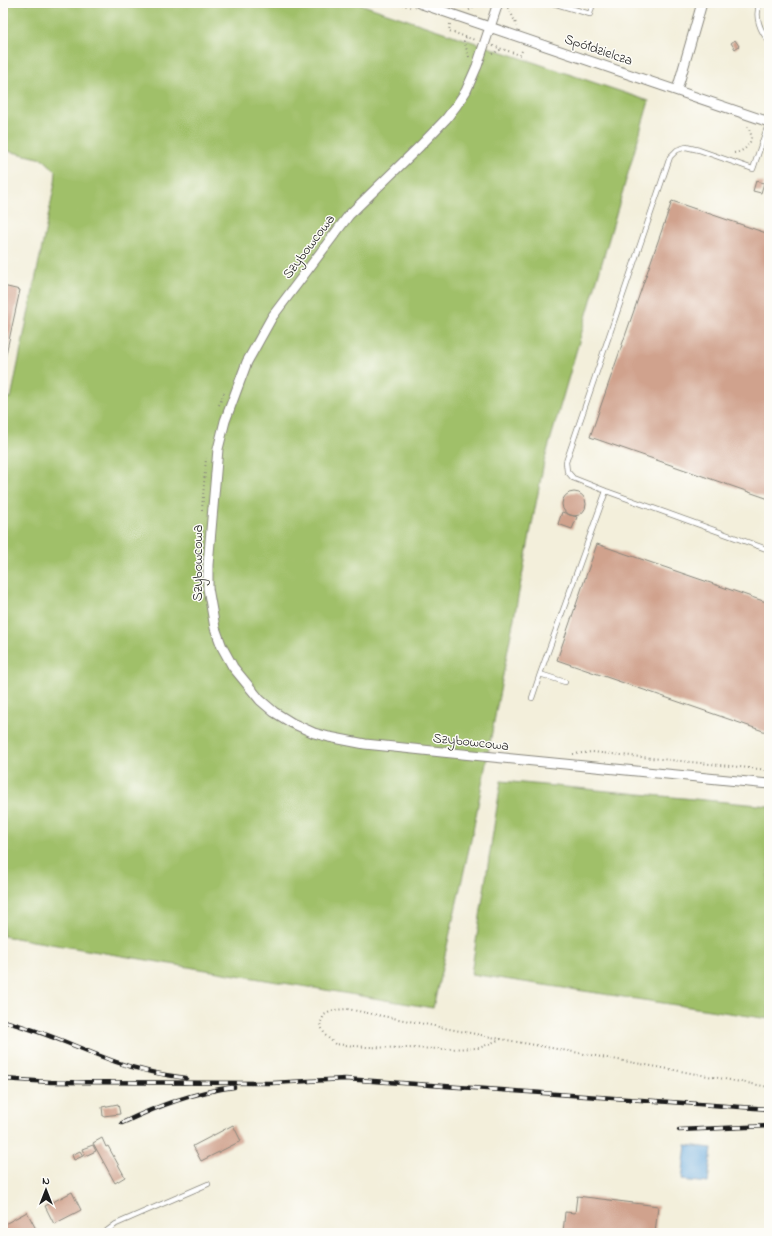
<svg xmlns="http://www.w3.org/2000/svg" width="772" height="1236" viewBox="0 0 772 1236" font-family="'Indie Flower',sans-serif">
<style>
.green{fill:#a0c069;stroke:#5e6e42}
.water{fill:#6aabde;stroke:#43647d}
.building{fill:#d0a28d}
.lines{fill:none;stroke-linecap:round;stroke-linejoin:round}
.lane-casing{stroke:#88867c;stroke-width:6}
.street-casing{stroke:#88867c;stroke-width:11}
.path{stroke:#88867c;stroke-width:2;stroke-dasharray:1 3;stroke-linecap:butt}
.lane{stroke:#fff;stroke-width:4.5}
.street{stroke:#fff;stroke-width:9}
.rail-casing{stroke:#1c1c1c;stroke-width:4.5}
.rail{stroke:#fdfcf7;stroke-width:3;stroke-dasharray:9;stroke-linecap:butt}
.labels{text-anchor:middle;stroke-width:3;stroke-linejoin:round;paint-order:stroke}
.street-label{font-size:14px;fill:#1c1c1c;stroke:#fdfcf7}
</style>
<rect width="100%" height="100%" fill="#fdfcf7"/>
<filter id="ink" filterUnits="userSpaceOnUse"><feTurbulence type="fractalNoise" baseFrequency=".025" numOctaves="2"/><feDisplacementMap in="SourceGraphic" scale="8" xChannelSelector="R" yChannelSelector="G"/><feConvolveMatrix kernelMatrix="1 2 1 2 8 2 1 2 1" color-interpolation-filters="sRGB"/></filter>
<filter id="wash" filterUnits="userSpaceOnUse"><feTurbulence type="fractalNoise" baseFrequency=".012" numOctaves="4" result="noise"/><feDisplacementMap in="SourceGraphic" scale="16" xChannelSelector="R" yChannelSelector="G"/><feGaussianBlur stdDeviation="0.9" result="paint"/><feColorMatrix in="noise" values="0 0 0 0 0 0 0 0 0 0 0 0 0 0 0 0 0 1.4 0 .05"/><feComposite in="paint" operator="in"/></filter>
<g filter="url(#wash)">
<rect width="100%" height="100%" fill="#f3efdb"/>
<path class="green" d="M3 3H357L649 101 544 462 473 831 433 1008 3 936V396L11 398 55 183 56 171 43 159 3 150Z
M501 781 769 806V1019L471 974Z"/>
<path class="water" d="M686 1145 712 1148 708 1183 682 1180Z"/>
<g id="blocks">
<path class="building" d="M735 40 739 46 735 49 731 43Z
M756 181 764 183 761 193 753 191Z
M672 201 769 234V499L590 437Z
M3 286 20 290 4 363H3Z
M562 504a12 12 0 1 1 24 0a12 12 0 1 1-24 0Z
M562 512 577 517 572 529 558 524Z
M597 544 769 603V733L557 660Z
M118 1104 120 1114 103 1116 102 1107Z
M233 1125 241 1141 201 1161 193 1146Z
M102 1138 106 1147 108 1146 125 1177 115 1183 93 1143Z
M93 1145 96 1151 85 1156 82 1149Z
M80 1151 83 1156 74 1160 72 1155Z
M72 1192 81 1210 54 1224 45 1206Z
M577 1196 658 1206 655 1233H563L565 1212 575 1213Z
M27 1212 37 1231 34 1233H3V1225Z"/>
</g>
</g>
<g filter="url(#ink)">
<use href="#blocks" fill-opacity="0" stroke="#88867c" stroke-width="1"/>
<g class="lines">
<g class="lane-casing">
<path id="lane" d="M553 3 590 14 593 3
M760 3C754 16 760 31 769 41
M769 122 753 169 699 150 686 147 677 150 670 157 566 462 567 471 573 478 606 491 769 550
M565 682 540 674 606 491
M532 698 540 674
M104 1233 116 1224 208 1184"/>
</g>
<g class="street-casing">
<path id="street" d="M419 3 769 122
M498 3 477 66 466 91 456 106 446 119 420 146 349 215 272 317 247 362 225 421 218 449 208 565V588L215 628 222 647 233 667 260 700 274 712 292 723 314 733 329 737 365 744 442 752 769 784
M677 90 702 3"/>
</g>
<path class="path" d="M398 3 410 7
M507 4 517 26
M469 10 482 3
M450 24 449 31 466 37
M493 46 520 55 523 49
M492 54 500 50 501 48
M469 57 464 41 466 37 475 40
M734 153C749 151 757 137 746 125
M219 405 224 393
M202 510 206 458
M573 754 592 752 769 770
M501 1039 479 1048 444 1049 366 1047 335 1044 325 1035 320 1024 324 1015 334 1010 347 1009 501 1039 769 1087"/>
<use href="#lane" class="lane"/>
<use href="#street" class="street"/>
<g class="rail-casing">
<path id="rail" d="M3 1021C44 1031 77 1048 116 1062 139 1070 162 1075 186 1078
M3 1079 51 1082 272 1083 345 1079 769 1109
M122 1123C158 1106 194 1092 234 1087
M679 1130 769 1126"/>
</g>
<use href="#rail" class="rail"/>
</g>
</g>
<g class="labels">
<g class="street-label">
<text transform="translate(599 49) rotate(19)" y="5">Spółdzielcza</text>
<text transform="translate(308 246) rotate(-53)" y="5">Szybowcowa</text>
<text transform="translate(197 563) rotate(-90)" y="5">Szybowcowa</text>
<text transform="translate(471 741) rotate(6)" y="5">Szybowcowa</text>
</g>
</g>
<rect width="772" height="1236" fill="none" stroke="#fdfcf7" stroke-width="16"/>
<g transform="translate(46 1190)" stroke="#fdfcf7" stroke-width="3" paint-order="stroke">
<path d="M0-3L7 15L0 10L-7 15Z" fill="#1c1c1c"/>
<text y="-6" font-size="11" font-weight="bold" text-anchor="middle" fill="#1c1c1c">N</text>
</g>
</svg>
